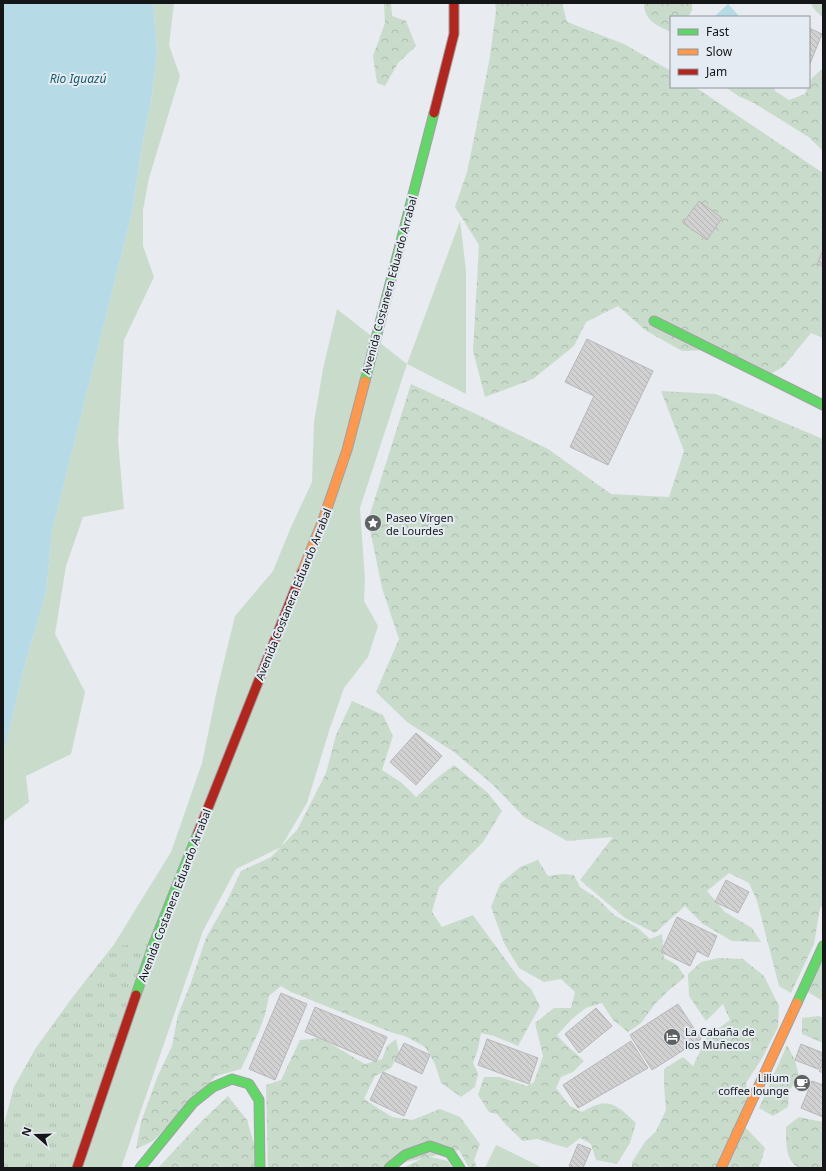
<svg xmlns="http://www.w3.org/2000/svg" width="826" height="1171" font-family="'Noto Sans',sans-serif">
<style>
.grass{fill:#c9dccc}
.forest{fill:url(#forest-crowns)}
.park{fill:url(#park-tufts)}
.water{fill:#b6dbe6}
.building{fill:url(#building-back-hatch);stroke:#b7b7b9}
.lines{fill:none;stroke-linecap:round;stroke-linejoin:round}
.fast-casing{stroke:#9ea1a4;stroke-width:11}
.slow-casing{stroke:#9ea1a4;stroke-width:11}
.jam-casing{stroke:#9ea1a4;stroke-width:11}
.fast{stroke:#63d668;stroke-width:9}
.slow{stroke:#ff974d;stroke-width:9}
.jam{stroke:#b3261e;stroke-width:9}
.labels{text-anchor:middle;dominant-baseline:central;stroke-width:4;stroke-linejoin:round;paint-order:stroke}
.street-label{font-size:11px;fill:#141618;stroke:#e5ebf2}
.poi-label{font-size:11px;fill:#141618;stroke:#e5ebf2;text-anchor:start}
.water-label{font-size:12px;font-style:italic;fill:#155b6a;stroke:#e5ebf2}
</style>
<defs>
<pattern id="forest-crowns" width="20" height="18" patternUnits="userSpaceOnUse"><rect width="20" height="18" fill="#c9dccc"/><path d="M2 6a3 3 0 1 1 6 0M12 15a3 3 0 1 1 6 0" fill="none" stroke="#acbcae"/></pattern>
<pattern id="park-tufts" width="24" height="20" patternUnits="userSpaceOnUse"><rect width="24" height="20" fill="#c9dccc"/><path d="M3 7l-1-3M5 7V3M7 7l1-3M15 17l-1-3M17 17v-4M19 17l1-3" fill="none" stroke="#acbcae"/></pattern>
<pattern id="building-back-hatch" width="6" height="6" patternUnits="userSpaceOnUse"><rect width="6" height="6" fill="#d2d1d2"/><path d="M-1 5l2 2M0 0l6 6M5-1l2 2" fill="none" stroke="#b3b3b4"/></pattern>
</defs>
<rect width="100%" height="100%" fill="#e8ebef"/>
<g class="grass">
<polygon points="153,3 174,3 169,45 180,76 149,178 143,210 143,246 154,277 124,340 118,440 124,509 83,517 66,566 55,634 85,692 71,754 26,776 29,802 4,821 3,828 3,756 24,668 46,593 52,531 132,213 141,151 152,95 157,51"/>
<polygon points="460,221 466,270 466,394 407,364 360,508 365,580 364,601 378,626 368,657 344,688 330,728 307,803 281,847 236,869 203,931 121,1168 3,1168 3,1129 14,1087 36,1048 69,1002 113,946 171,852 202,763 217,690 235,616 273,571 291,527 312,482 314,422 323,369 337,309 407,364"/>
<polygon points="496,1145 543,1168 485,1168"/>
</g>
<g class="forest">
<polygon points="384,3 391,3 392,16 406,21 416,46 398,63 385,86 377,83 373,56 385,23"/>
<polygon points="495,3 562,3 567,22 624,44 671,71 671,87 695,87 823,173 823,338 811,333 783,367 764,377 710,350 682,351 645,330 618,306 586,322 574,346 533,379 485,397 473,351 479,245 455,207 467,172 478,119 490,56 496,11"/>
<path d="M644,3H692V10L688,17H671V30L669,31C656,25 644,20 644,3Z"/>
<polygon points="811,3 823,3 823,18 814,9"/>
<polygon points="823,68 823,151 810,138 754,103 740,97 725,87 774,87 775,91 789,100 805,94 808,87 809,87 812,78"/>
<polygon points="411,384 476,414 548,449 611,494 669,497 684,451 661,391 716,394 823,439 823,905 820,908 814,944 791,993 779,986 757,901 749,883 729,873 707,891 725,912 752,928 761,942 732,941 703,924 685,906 655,933 625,918 580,880 613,837 567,841 524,817 492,784 454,752 407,722 376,692 399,639 382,588 368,520"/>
<polygon points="352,701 383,715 393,736 382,770 402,783 416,797 437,778 454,765 488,793 502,811 483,842 439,887 432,912 442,927 473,915 519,978 531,989 540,1006 518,1046 494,1036 481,1033 478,1049 473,1063 478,1073 475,1087 461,1097 441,1083 435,1064 425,1047 405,1036 393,1033 291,992 281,986 269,996 265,1015 259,1031 241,1069 216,1076 153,1141 136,1149 141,1122 157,1078 172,1046 178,1015 190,985 206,938 226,903 241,871 271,857 297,830 326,773 336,735"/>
<path d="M538,860L548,876L563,874L574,875L580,887L598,899L614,915L638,928L650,939L662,934L664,958L677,965L685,977L667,992L655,1004L641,1023L628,1032L613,1020L602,1003L586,1008L573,1018L557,1035C565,1045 575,1052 584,1061L573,1072L561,1077L556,1088L570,1106L582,1112C608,1096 616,1104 636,1123L630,1143L617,1164L596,1160L591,1144L580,1138L567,1148L537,1139L523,1141L506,1125L497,1114L489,1112L478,1095L484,1077H500L527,1086L534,1082L543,1056L535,1023L554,1008H571L575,992L561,979L544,982L519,968L504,943L491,907L500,884L520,867Z"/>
<polygon points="823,945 823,1001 806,991"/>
<polygon points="719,958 743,959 764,976 779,1006 778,1027 761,1060 746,1083 749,1108 745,1127 765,1148 761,1162 758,1168 632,1168 632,1162 645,1142 656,1131 666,1110 664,1086 664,1069 683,1057 693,1066 707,1037 730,1020 723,1004 706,1021 689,996 688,974 701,962"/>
<polygon points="819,1016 823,1018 823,1043 802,1034 802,1018"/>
<polygon points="321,1038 365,1064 382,1059 387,1046 396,1039 399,1053 391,1068 375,1076 364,1099 392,1117 412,1120 440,1109 460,1117 480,1144 474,1160 477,1168 469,1168 459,1150 380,1168 268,1168 266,1085 281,1080 300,1040"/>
<polygon points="787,1045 795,1060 799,1076 789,1091 788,1107 773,1116 759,1108"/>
<polygon points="228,1096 247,1120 260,1164 260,1168 158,1168 197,1126"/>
<path d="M799,1117L823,1122V1168C817,1168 803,1170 798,1167C785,1161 786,1140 786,1127Z"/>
<polygon points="427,1156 448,1161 452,1168 403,1168"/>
</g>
<polygon class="park" points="154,943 64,1168 3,1168 3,1129 14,1087 36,1048 79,989 113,946"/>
<g class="water">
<polygon points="3,3 153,3 157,51 152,95 141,151 132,213 52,531 46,593 24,668 3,756"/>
<polygon points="728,4 740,17 714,17"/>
</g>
<g class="building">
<polygon points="809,28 822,34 809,66"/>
<polygon points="699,201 722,218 707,240 683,223"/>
<polygon points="823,250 823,266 817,264"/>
<polygon points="587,339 653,371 608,465 570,447 594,396 565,382"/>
<polygon points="416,733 442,756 416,785 390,762"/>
<polygon points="726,880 749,892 738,913 715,902"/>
<polygon points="677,917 717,936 708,957 697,951 690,966 661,952"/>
<polygon points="281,993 307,1004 275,1080 249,1069"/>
<polygon points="678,1004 701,1039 652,1070 630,1035"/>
<polygon points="315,1007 387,1037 376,1062 305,1032"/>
<polygon points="596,1008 612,1026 579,1053 565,1034"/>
<polygon points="487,1039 538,1058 529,1084 478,1065"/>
<polygon points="631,1041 648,1068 578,1108 563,1085"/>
<polygon points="404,1043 430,1055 422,1074 395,1061"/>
<polygon points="801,1044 823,1053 823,1057 818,1069 795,1060"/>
<polygon points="823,1061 823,1073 819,1071"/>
<polygon points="383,1072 417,1087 404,1116 370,1100"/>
<polygon points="812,1081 823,1085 823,1117 801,1108"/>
<polygon points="578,1144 591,1149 583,1168 574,1168 569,1166"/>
</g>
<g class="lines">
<g class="fast-casing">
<g id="fast">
<polyline points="654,321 823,405"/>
<polyline points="365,381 434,113"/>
<polyline points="136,995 154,943 198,833"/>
<polyline points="797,1003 823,946"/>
<polyline points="140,1168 193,1103 213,1087 232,1079 249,1084 259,1100 260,1168"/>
<polyline points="389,1168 405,1155 430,1146 450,1153 460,1168"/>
</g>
</g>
<g class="slow-casing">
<g id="slow">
<polyline points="302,572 323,520 347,450 365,381"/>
<polyline points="721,1168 797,1003"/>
</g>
</g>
<g class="jam-casing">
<g id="jam">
<polyline points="434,113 454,34 454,3"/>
<polyline points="198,833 302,572"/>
<polyline points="77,1168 136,995"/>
</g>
</g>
<use href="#fast" class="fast"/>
<use href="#slow" class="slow"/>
<use href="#jam" class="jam"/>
</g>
<defs>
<g id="sight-disc" transform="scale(0.9)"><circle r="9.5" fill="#5e6163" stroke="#e5ebf2"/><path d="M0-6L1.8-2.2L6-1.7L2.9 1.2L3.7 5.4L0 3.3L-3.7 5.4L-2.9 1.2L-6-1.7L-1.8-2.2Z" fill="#fff"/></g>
<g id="hotel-disc" transform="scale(0.9)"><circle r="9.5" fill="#5e6163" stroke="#e5ebf2"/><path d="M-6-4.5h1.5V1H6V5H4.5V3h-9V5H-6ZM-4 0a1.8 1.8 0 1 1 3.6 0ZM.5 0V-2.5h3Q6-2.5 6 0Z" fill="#fff"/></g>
<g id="cafe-disc" transform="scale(0.9)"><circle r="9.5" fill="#5e6163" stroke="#e5ebf2"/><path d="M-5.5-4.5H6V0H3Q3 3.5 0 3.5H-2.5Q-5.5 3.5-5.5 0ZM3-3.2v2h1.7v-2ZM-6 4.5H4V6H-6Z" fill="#fff"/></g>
</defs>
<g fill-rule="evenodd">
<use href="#sight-disc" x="373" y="523"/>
<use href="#hotel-disc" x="672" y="1037"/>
<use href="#cafe-disc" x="802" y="1083"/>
</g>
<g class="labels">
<g class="street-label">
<text transform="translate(389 285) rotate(-75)">Avenida Costanera Eduardo Arrabal</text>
<text transform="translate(293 594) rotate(-68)">Avenida Costanera Eduardo Arrabal</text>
<text transform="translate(174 895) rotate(-69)">Avenida Costanera Eduardo Arrabal</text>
</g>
<g class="poi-label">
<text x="386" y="517">Paseo Vírgen<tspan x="386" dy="13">de Lourdes</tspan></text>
<text x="685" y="1031">La Cabaña de<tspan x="685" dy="13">los Muñecos</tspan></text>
<text x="789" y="1077" text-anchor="end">Lilium<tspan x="789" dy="13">coffee lounge</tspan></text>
</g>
<g class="water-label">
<text x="78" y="78">Rio Iguazú</text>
</g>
</g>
<rect width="826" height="1171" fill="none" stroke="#141618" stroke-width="8"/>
<rect x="670" y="16" width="140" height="72" fill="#e5ebf2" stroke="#91969b"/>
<rect x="678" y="29" width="20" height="6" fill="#63d668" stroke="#91969b"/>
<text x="706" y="36" font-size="12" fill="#141618">Fast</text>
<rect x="678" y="49" width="20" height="6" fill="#ff974d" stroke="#91969b"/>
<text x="706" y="56" font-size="12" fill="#141618">Slow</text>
<rect x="678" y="69" width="20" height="6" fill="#b3261e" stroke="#91969b"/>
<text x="706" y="76" font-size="12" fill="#141618">Jam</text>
<g transform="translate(36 1135) rotate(290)" stroke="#e5ebf2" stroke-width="3" paint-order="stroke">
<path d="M0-3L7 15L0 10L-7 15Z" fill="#141618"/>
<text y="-6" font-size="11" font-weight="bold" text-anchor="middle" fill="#141618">N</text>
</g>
</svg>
